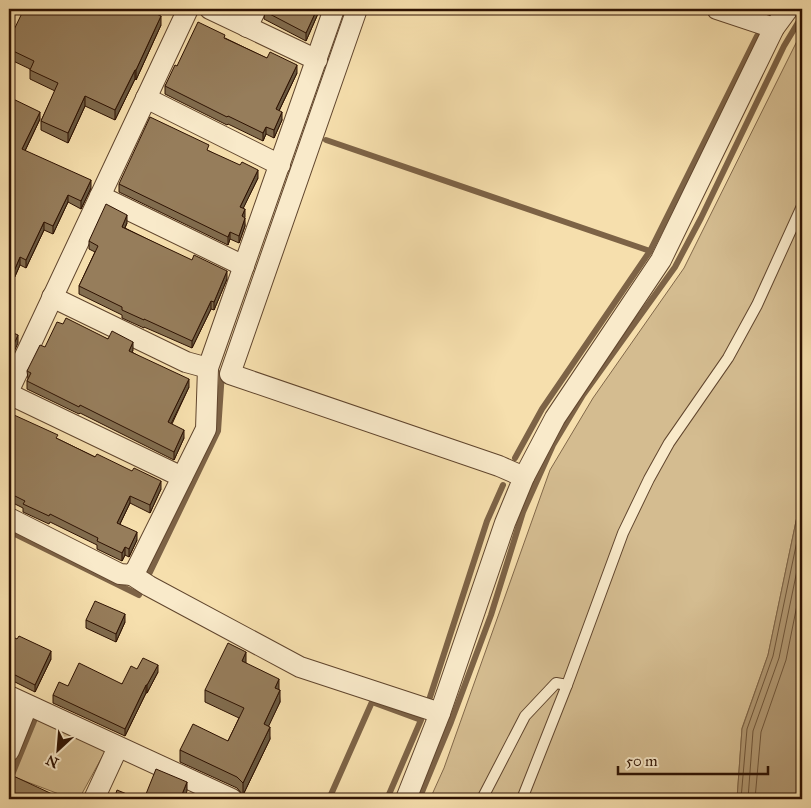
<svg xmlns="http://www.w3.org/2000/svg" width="811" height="808" font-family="'IM FELL Great Primer',serif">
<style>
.green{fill:#d4bc90;stroke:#816749}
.water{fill:#b29973;stroke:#7d6346}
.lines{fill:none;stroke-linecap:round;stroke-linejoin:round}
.shore{stroke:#70563a;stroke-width:1}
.stream{stroke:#7d6346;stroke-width:6}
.lane-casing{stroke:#60452d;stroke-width:12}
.street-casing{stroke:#60452d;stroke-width:22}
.lane{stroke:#f9eaca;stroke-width:10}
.street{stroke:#f9eaca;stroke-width:20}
.wall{fill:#816c4e;stroke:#2e1202}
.shaded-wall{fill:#695840;stroke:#2e1202}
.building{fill:#967d5b;stroke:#2e1202}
</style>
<rect width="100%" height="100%" fill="#f6dfad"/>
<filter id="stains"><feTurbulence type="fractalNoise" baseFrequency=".004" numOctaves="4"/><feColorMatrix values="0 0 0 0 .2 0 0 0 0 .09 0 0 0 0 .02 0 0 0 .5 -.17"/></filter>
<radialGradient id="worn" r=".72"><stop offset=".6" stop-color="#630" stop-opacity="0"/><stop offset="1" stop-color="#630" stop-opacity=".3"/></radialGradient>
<g class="green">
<polygon points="802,31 802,503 799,507 768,655 742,728 737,799 430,799 444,768 550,470 593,398 684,268"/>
<polygon points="32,713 107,748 79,799 72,799 9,775 9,770"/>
</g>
<polygon class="water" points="802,503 802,799 737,799 742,729 768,655 799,507"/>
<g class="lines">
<g class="shore">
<polyline points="741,799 747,729 773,656 802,517"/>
<polyline points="748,799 753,731 779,658 802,546"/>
<polyline points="755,799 761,732 786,660 802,580"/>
</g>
<g class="stream">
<polyline points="770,15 774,9"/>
<polyline points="326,140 650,251"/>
<polyline points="515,458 542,409 650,251 757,36"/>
<polyline points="9,531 139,595 218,431 222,372"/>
<polyline points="430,697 487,521 503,485"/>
<polyline points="11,777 34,721"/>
<polyline points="329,799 372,702 421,720 387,799"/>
<polyline points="419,799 451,722 491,615 523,512 553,445 583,395 675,267 701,218 784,46 802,16"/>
</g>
<g class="lane-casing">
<g id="lane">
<polyline points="482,799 525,716 556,683 567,685"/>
<polyline points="522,799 567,685 623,533 649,479 669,443 728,358 757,305 802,206"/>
</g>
</g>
<g class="street-casing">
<g id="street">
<polyline points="210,9 317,60"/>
<polyline points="357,9 230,374 499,466 524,477"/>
<polyline points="717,9 774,28"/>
<polyline points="247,27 256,9"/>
<polyline points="146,98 280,165"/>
<polyline points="100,196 244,266"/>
<polyline points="52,297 186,362 208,368"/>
<polyline points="9,390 188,9"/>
<polyline points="9,394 182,477"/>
<polyline points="9,518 120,574 132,575 137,568 206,429 208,368 334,9"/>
<polyline points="132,575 149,586 300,667 440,713"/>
<polyline points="9,696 232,799"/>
<polyline points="9,751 27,706"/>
<polyline points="94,799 118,747"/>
<polyline points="406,799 440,713 505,523 524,477 555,418 661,260 774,28 788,9"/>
</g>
</g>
<use href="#lane" class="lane"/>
<use href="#street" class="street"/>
</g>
<g class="wall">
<polygon points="265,9 320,9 306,41 264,19"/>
<polygon points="161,25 136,80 135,79 115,120 85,106 68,143 41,130 41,121 55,91 30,79 30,69 9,59 9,40"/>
<polygon points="225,38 297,73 279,111 282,120 274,138 266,134 263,141 228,124 227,125 165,94 165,86 177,66"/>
<polygon points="9,97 40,119 25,151 91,188 81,209 68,202 53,234 44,230 26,268 20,265 9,290"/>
<polygon points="209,151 258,178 243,208 245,226 239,243 230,239 228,245 119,192 119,184"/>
<polygon points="127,223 125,228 227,279 214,310 211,309 192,348 144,327 144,328 122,318 122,315 79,294 79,286 95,252 89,249 89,241"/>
<polygon points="63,324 108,339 133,350 132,352 189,387 172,424 184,438 174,460 80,413 79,414 27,389 27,381 28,379 27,371"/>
<polygon points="9,425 58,439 161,489 150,513 130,503 120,524 137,540 129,557 125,555 122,561 97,549 97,545 50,522 49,524 23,512 23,508 9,501"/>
<polygon points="86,620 125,622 116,642 86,628"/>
<polygon points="9,635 51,659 35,692 9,679"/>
<polygon points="246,663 279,690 280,702 268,726 270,739 243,795 237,788 180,762 180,750 228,741 239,718 205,702 205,690"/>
<polygon points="137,669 158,672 147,693 146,693 125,736 53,703 53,695 68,686 122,684"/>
</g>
<g class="shaded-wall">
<polygon points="317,9 320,9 306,41 306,33"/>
<polygon points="161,16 161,25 136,80 136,70"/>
<polygon points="297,65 297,73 276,117 276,109"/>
<polygon points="135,70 135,79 115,120 115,110"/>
<polygon points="85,96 85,106 68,143 68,133"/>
<polygon points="40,112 40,119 22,157 22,149"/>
<polygon points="282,112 282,120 274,138 274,130"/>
<polygon points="266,127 266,134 263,141 263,133"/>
<polygon points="258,170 258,178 240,215 240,207"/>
<polygon points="91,180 91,188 81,209 81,201"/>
<polygon points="68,195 68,202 53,234 53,226"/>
<polygon points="245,209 245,217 242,224 242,216"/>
<polygon points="127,215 127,223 122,234 122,227"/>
<polygon points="245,218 245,226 239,243 239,236"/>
<polygon points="44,222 44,230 26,268 26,260"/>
<polygon points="230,232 230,239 228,245 228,237"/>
<polygon points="20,257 20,265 9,290 9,283"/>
<polygon points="227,271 227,279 214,310 214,302"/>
<polygon points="211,301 211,309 192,348 192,341"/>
<polygon points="18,335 18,343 9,363 9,355"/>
<polygon points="133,342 133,350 129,358 129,351"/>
<polygon points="189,379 189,387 168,430 168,422"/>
<polygon points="184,430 184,438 174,460 174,452"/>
<polygon points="161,481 161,489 150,513 150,505"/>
<polygon points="130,496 130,503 117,530 117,523"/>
<polygon points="137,532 137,540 129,557 129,549"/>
<polygon points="125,547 125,555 122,561 122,553"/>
<polygon points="125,614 125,622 116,642 116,634"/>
<polygon points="51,651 51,659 35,692 35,685"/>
<polygon points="246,652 246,663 242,661"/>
<polygon points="158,665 158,672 147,693 147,685"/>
<polygon points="279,679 279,691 275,688"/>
<polygon points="146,685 146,693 125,736 125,729"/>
<polygon points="280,690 280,702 264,736 264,724"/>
<polygon points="270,727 270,739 243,795 243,783"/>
<polygon points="187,782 187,791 184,799 181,797"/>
</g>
<g class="building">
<polygon points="24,9 146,9 161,16 136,70 135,70 115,110 85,96 68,133 41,121 58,83 30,70 34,61 9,49 9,40"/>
<polygon points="265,9 317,9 306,33 264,11"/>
<polygon points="198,22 225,35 224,38 267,58 270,52 297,65 276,109 282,112 274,130 266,127 263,133 228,116 227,117 165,86 175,65 177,66"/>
<polygon points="9,97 40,112 22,149 91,180 81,201 68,195 53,226 44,222 26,260 20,257 9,283"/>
<polygon points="150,117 209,145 207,150 240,165 242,162 258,170 240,207 245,209 242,216 245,218 239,236 230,232 228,237 119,184"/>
<polygon points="106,204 127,215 122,227 192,260 194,255 227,271 214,302 211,301 192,341 144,319 144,320 122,310 122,307 79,286 98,246 89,241"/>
<polygon points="66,318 108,339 112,331 133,342 129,351 189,379 168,422 184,430 174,452 80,405 79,407 27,381 31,373 27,371 40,345 45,347 57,322 63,324"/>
<polygon points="9,331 18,335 9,355"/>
<polygon points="14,415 58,435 56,438 95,457 97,454 132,471 134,468 161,481 150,505 130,496 117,523 137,532 129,549 125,547 122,553 97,541 98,538 50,514 49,516 23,504 25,501 9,493 9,425"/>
<polygon points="95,601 125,614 116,634 86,620"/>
<polygon points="9,635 17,639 19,636 51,651 35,685 9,672"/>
<polygon points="228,643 246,652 242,661 279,679 275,688 280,690 264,724 270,727 243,783 237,777 180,750 193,724 228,741 244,708 205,690"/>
<polygon points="143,658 158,665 147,685 146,685 125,729 53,695 59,682 68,686 79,663 122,684 131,666 137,669"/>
<polygon points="156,769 187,782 181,797 188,799 144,799"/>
<polygon points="9,774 63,799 9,799"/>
<polygon points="117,790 139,799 114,799"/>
<polygon points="217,796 226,799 216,799"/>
</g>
<rect width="811" height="808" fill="none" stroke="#f6dfad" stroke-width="30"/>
<rect x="10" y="10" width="791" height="788" fill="none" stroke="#2e1202" stroke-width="2.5"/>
<rect x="15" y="15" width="781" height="778" fill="none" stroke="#2e1202"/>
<g transform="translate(58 750) rotate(206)" stroke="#f9eaca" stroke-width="4" paint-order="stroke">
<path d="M0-4L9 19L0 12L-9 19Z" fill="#2e1202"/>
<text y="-8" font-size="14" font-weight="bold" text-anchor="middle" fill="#2e1202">N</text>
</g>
<path d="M618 766v8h150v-8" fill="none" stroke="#2e1202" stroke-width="2.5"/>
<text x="626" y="766" font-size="15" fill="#2e1202" stroke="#f9eaca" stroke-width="4" paint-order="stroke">50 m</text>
<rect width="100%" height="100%" filter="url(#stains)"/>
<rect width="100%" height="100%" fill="url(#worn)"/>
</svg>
